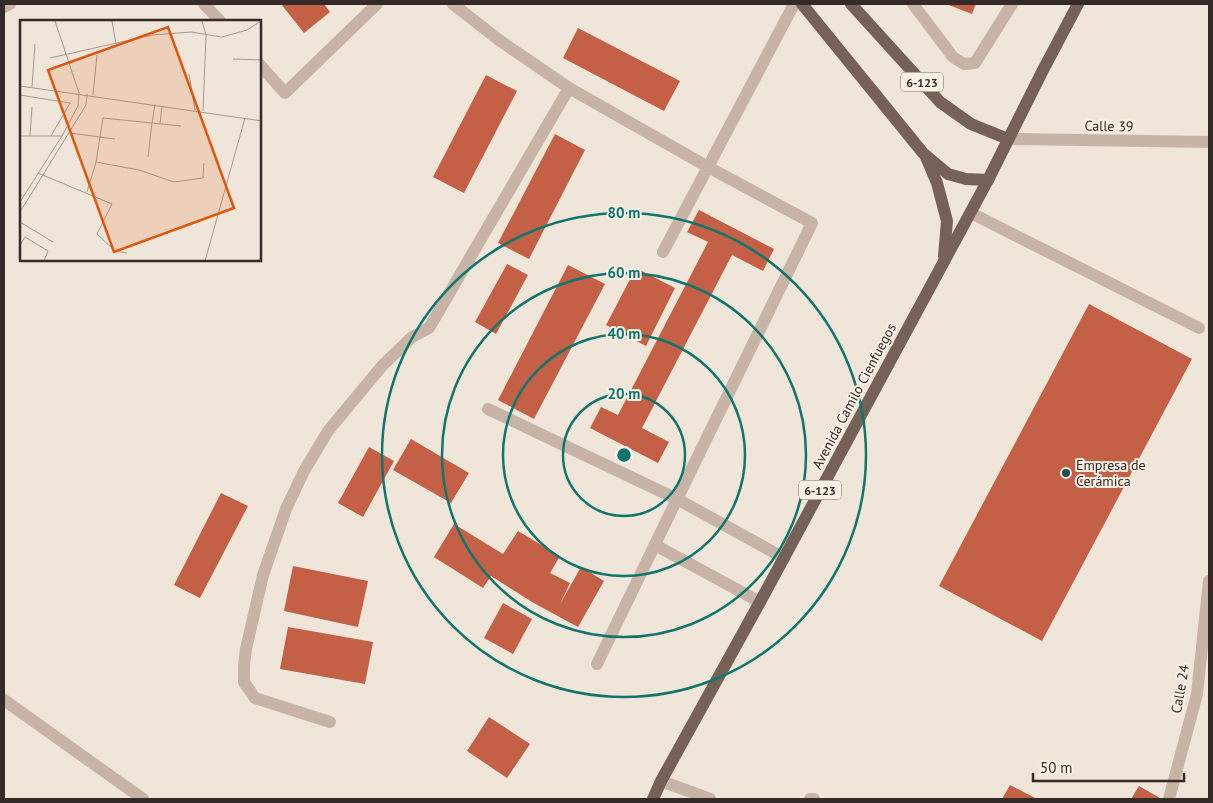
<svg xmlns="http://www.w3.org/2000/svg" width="1213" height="803" font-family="'PT Sans',sans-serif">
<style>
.building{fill:#c36045}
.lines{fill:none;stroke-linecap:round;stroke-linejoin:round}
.minor{stroke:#c8b4a6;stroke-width:12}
.major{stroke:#766158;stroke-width:12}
.ring{fill:none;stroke:#0f766e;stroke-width:2.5}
.poi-dot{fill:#1d5254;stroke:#f8efe5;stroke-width:2}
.labels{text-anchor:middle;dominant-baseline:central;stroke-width:4;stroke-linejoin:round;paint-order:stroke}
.shield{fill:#f8efe5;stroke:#6f6560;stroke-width:1}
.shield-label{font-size:12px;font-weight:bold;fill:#342a27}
.street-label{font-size:14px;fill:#342a27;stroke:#f8efe5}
.poi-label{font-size:14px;fill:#342a27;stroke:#f8efe5;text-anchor:start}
.inset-road{fill:none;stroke:#a59a92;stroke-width:1}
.view{fill:#df570d;fill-opacity:0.15;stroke:#df570d;stroke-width:2.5}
.inset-edge{fill:none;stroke:#342a27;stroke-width:2.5}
.centre{fill:#0f766e;stroke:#f8efe5;stroke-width:2.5}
.ring-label{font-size:15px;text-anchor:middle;font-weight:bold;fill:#0f766e;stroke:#f8efe5;stroke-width:4;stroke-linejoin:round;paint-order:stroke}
</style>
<rect width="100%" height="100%" fill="#f0e5d9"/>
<g class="building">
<polygon points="281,4 324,4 330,12 304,33"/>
<polygon points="946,4 976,4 972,14"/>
<polygon points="578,28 680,81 664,111 563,58"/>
<polygon points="486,75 517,91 464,193 433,177"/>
<polygon points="555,134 585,150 529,259 498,243"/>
<polygon points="699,210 774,249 763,271 732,255 642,428 669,442 658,463 590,428 601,407 618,415 708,242 687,232"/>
<polygon points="507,264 528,275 496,334 475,322"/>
<polygon points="568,265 605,284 534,419 498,400"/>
<polygon points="636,268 675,288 646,346 606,325"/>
<polygon points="1089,304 1192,359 1042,641 939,586"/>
<polygon points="411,439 469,473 451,503 393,470"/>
<polygon points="369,447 394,461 363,517 338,503"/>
<polygon points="221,493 248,506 200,598 174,585"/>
<polygon points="454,524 503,554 518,531 560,556 550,573 570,583 560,604 581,567 604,581 578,627 532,602 491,576 483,588 434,557"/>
<polygon points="293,566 368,581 358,627 284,611"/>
<polygon points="503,603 532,619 513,654 484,638"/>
<polygon points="288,627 373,642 365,684 280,669"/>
<polygon points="489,717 530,744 507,778 467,751"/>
<polygon points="1010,785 1037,799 1002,799"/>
<polygon points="1139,786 1160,798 1159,799 1131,799"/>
</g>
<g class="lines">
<g class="minor">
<polyline points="204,4 220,21"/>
<polyline points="453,4 499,40 569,88"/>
<polyline points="913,4 953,57 964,64 975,63 1012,4"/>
<polyline points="4,7 10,4"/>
<polyline points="260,65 285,93 377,4"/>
<polyline points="1008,139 1209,142"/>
<polyline points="971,213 1199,328"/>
<polyline points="663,252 794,4"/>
<polyline points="488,409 677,499 597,664"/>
<polyline points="655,545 760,602"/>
<polyline points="4,700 143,799"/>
<polyline points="330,722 255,698 244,682 244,666 246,649 263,575 286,509 304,471 328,431 382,366 412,337 429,328 569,88 708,167 812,223 677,499 784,558"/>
<polyline points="661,781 710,799"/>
<polyline points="810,799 814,799"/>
<polyline points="1169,799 1197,694 1209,581"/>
</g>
<g class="major">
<polyline points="802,4 923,153 948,174 966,179 988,180"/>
<polyline points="851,4 940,102 971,124 1008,139"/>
<polyline points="926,157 937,183 947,221 944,256"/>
<polyline points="653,799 661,781 760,602 988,180 1043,70 1078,4"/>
</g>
</g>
<g class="ring">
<circle cx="624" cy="455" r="61"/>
<circle cx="624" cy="455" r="121"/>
<circle cx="624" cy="455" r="182"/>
<circle cx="624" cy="455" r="242"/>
</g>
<circle class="poi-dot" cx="1066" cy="473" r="5"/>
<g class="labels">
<g class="shield">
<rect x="901" y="72.5" width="42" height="19" rx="4"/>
<rect x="799" y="480.5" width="42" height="19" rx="4"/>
</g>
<g class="shield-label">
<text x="922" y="82">6-123</text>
<text x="820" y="490">6-123</text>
</g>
<g class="street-label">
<text transform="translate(1109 126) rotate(1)">Calle 39</text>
<text transform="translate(854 396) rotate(-62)">Avenida Camilo Cienfuegos</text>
<text transform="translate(1180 689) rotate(-80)">Calle 24</text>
</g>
<g class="poi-label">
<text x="1076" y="465">Empresa de<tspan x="1076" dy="16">Cerámica</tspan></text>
</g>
</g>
<g transform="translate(20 20)">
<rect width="241" height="241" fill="#f0e5d9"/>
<path class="inset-road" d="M35,1L59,73M92,1L96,24M182,1L186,15L183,91M30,38L132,15L171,12L202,17L227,10L241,1M213,39L242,40M169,54L175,90M0,66L242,101M12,67L15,24M0,75L50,83L31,116M73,75L77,35M135,84L132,103L83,98L76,142L119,150L154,162L183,158L184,143M140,104L142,86M50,113L95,119M0,116H42M10,116L12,87M128,137L132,103L161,106M18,153L92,184L77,214L95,231L107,233M67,172L76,142M0,182L42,116L58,86L59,73M0,192L66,85L67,74M0,202L33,222M0,225L5,217L28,231L24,241M185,241L225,98"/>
<path class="view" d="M148,7L214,188L94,232L28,50Z"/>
<rect width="241" height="241" class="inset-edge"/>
</g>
<circle cx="624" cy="455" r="8" class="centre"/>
<g class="ring-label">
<text x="624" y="218">80 m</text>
<text x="624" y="278">60 m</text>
<text x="624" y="339">40 m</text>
<text x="624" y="399">20 m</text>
</g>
<rect width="1213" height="803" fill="none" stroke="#342a27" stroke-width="10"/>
<path d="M1033 773v8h151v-8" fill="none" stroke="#342a27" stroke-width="2.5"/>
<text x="1040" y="773" font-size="15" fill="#342a27" stroke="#f8efe5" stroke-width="4" paint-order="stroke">50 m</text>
</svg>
